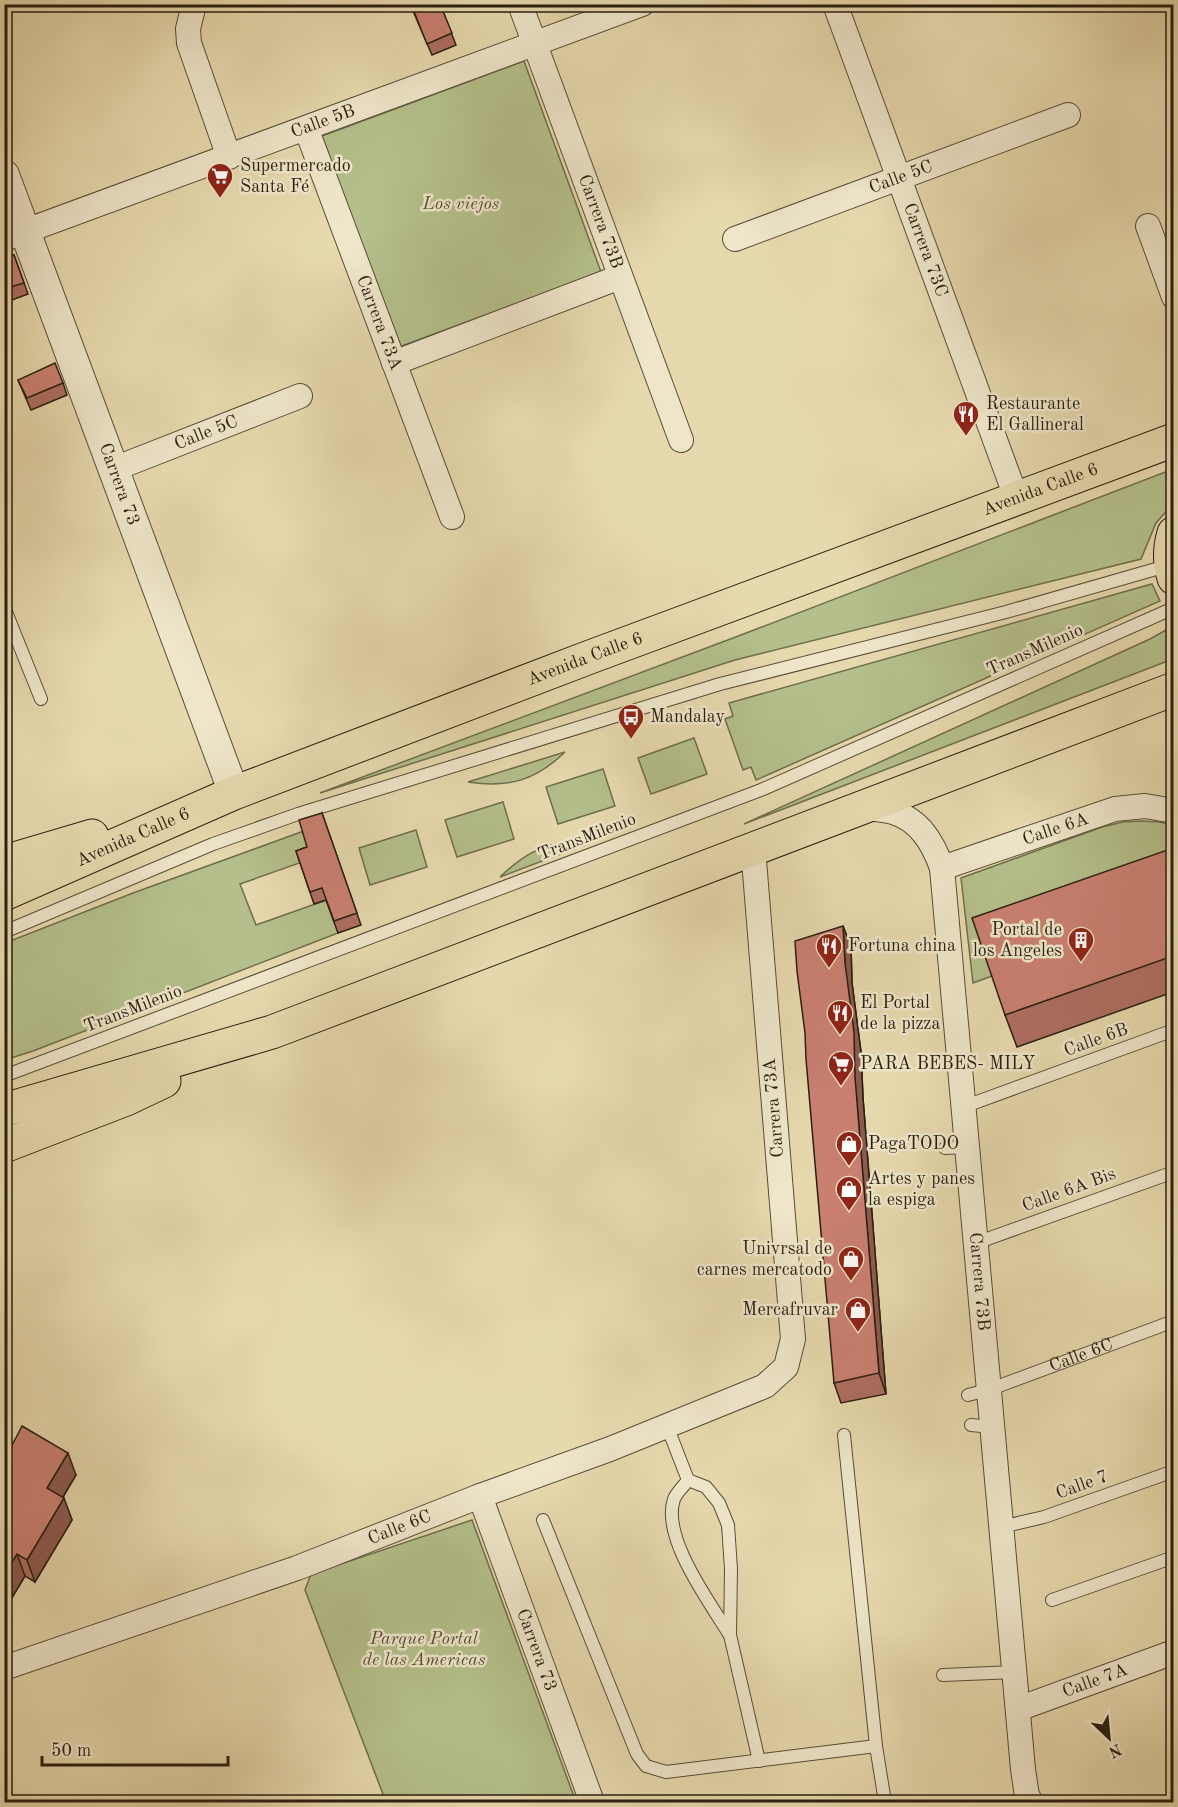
<svg xmlns="http://www.w3.org/2000/svg" width="1178" height="1807" font-family="'Old Standard TT',serif">
<style>
.green{fill:#b4bf8b;stroke:#6e6e4d;stroke-width:1.5}
.lines{fill:none;stroke-linecap:round;stroke-linejoin:round}
.service-casing{stroke:#584d37;stroke-width:14}
.minor-casing{stroke:#584d37;stroke-width:26}
.tertiary-casing{stroke:#584d37;stroke-width:32}
.trunk-casing{stroke:#291e0f;stroke-width:35}
.service{stroke:#efe6ca;stroke-width:12}
.minor{stroke:#efe6ca;stroke-width:24}
.tertiary{stroke:#efe6ca;stroke-width:30}
.trunk{stroke:#e7d9ae;stroke-width:33}
.wall{fill:#ae6e61;stroke:#291e0f;stroke-width:1.5}
.shaded-wall{fill:#8d5a4f;stroke:#291e0f;stroke-width:1.5}
.building{fill:#ca8071;stroke:#291e0f;stroke-width:1.5}
.labels{text-anchor:middle;dominant-baseline:central;stroke-width:5;stroke-linejoin:round;paint-order:stroke}
.street-label{font-size:18px;fill:#291e0f;stroke:#efe6ca}
.poi-label{font-size:18px;fill:#291e0f;stroke:#efe6ca;text-anchor:start}
.park-label{font-size:18px;font-style:italic;fill:#534e34;stroke:#efe6ca}
</style>
<rect width="100%" height="100%" fill="#e7d9ae"/>
<filter id="stains"><feTurbulence type="fractalNoise" baseFrequency=".00333" numOctaves="4"/><feColorMatrix values="0 0 0 0 .2 0 0 0 0 .09 0 0 0 0 .02 0 0 0 .5 -.17"/></filter>
<radialGradient id="worn" r=".72"><stop offset=".6" stop-color="#630" stop-opacity="0"/><stop offset="1" stop-color="#630" stop-opacity=".3"/></radialGradient>
<g class="green">
<polygon points="524,61 601,272 399,347 322,136"/>
<polygon points="1173,469 1173,504 1156,523 1141,559 735,660 320,793 741,635"/>
<polygon points="1152,584 1160,601 756,780 751,767 743,770 725,719 733,716 729,703"/>
<polygon points="1173,626 1173,659 744,824 1150,639"/>
<polygon points="694,738 707,774 651,794 638,758"/>
<path d="M565,752C535,781 508,788 468,782Z"/>
<polygon points="603,769 615,806 558,824 546,787"/>
<polygon points="503,802 514,839 457,857 445,820"/>
<polygon points="1141,821 1160,822 1173,825 1173,884 992,976 973,983 961,878 1102,827 1123,822"/>
<polygon points="416,830 427,867 370,885 359,848"/>
<polygon points="304,831 322,855 240,884 256,925 335,897 338,933 33,1051 5,1060 5,943 133,893"/>
<path d="M571,841H595L500,877C522,856 540,845 571,841Z"/>
<polygon points="472,1520 576,1802 386,1802 305,1590 311,1574"/>
</g>
<g class="lines">
<g class="service-casing">
<g id="service">
<polyline points="4,607 41,699"/>
<polyline points="4,932 213,844 298,814 720,684 1006,612 1170,565"/>
<polyline points="4,1076 761,790 1174,608"/>
<polyline points="963,1107 1174,1030"/>
<polyline points="945,1148 967,1147"/>
<polyline points="976,1243 1174,1172"/>
<path id="s1" d="M968,1395L988,1390L1174,1321"/>
<polyline points="971,1425 992,1427"/>
<polyline points="667,1426 688,1480 706,1487 719,1503 728,1525 731,1569 730,1635 759,1761"/>
<polyline points="844,1435 876,1746 885,1802"/>
<path d="M688,1480C684,1486 677,1492 674,1499C661,1537 709,1601 729,1634"/>
<polyline points="543,1520 637,1754 646,1766 666,1772 876,1746"/>
<polyline points="1001,1527 1044,1517 1174,1471"/>
<polyline points="1052,1600 1174,1557"/>
<polyline points="943,1675 1015,1672"/>
</g>
</g>
<g class="minor-casing">
<g id="minor">
<polyline points="194,4 188,29 189,43 229,157"/>
<path id="s2" d="M520,4L681,440"/>
<path id="s3" d="M835,4L1016,497"/>
<path id="s4" d="M306,128L452,517"/>
<polyline points="1148,226 1174,297"/>
<path id="s5" d="M4,239L642,4"/>
<path id="s6" d="M735,239L1068,115"/>
<polyline points="394,363 620,277"/>
<path id="s7" d="M114,469L300,396"/>
<path id="s8" d="M864,808C873,809 884,809 893,812C920,820 933,843 942,868L1023,1769L1027,1796L1031,1802"/>
<path id="s9" d="M942,868L1115,809L1145,806L1174,811"/>
<path id="s10" d="M480,1496L592,1802"/>
<path id="s11" d="M4,1668L297,1568L480,1496L610,1449L765,1386L786,1367L793,1339L753,848"/>
<path id="s12" d="M1018,1709L1174,1652"/>
</g>
</g>
<g class="tertiary-casing">
<g id="tertiary">
<path id="s13" d="M4,175L234,793"/>
</g>
</g>
<g class="trunk-casing">
<g id="trunk">
<path d="M1174,533C1169,549 1169,562 1174,578"/>
<polyline points="4,862 92,836"/>
<path id="s14" d="M4,894L234,793L590,657L1174,440"/>
<polyline points="4,1110 272,1032 1174,689"/>
<polyline points="4,1146 126,1099 164,1081"/>
</g>
</g>
<use href="#service" class="service"/>
<use href="#minor" class="minor"/>
<use href="#tertiary" class="tertiary"/>
<use href="#trunk" class="trunk"/>
</g>
<g class="wall">
<polygon points="410,4 440,4 456,45 432,55"/>
<polygon points="14,255 28,294 4,303 4,258"/>
<polygon points="18,380 63,383 67,395 31,410"/>
<polygon points="322,813 361,925 338,933 326,900 314,904 296,851 307,847"/>
<polygon points="1173,848 1173,992 1017,1047 1005,1015"/>
<polygon points="843,926 851,947 852,983 861,1052 863,1098 886,1394 841,1403 834,1383"/>
<polygon points="4,1461 76,1475 63,1497 72,1520 35,1582 25,1576 4,1611"/>
</g>
<g class="shaded-wall">
<polygon points="843,926 851,947 852,983 861,1052 863,1098 886,1394 879,1373 845,963"/>
<polygon points="68,1453 76,1475 55,1510 47,1488"/>
<polygon points="64,1498 72,1520 35,1582 27,1560"/>
<polygon points="17,1554 25,1576 4,1611 4,1575"/>
</g>
<g class="building">
<polygon points="411,4 440,4 452,33 427,44"/>
<polygon points="14,255 24,283 4,289 4,258"/>
<polygon points="55,363 63,383 27,398 18,380"/>
<polygon points="322,813 357,913 334,921 322,888 310,892 296,851 307,847 299,820"/>
<polygon points="1173,848 1173,956 1005,1015 972,918"/>
<polygon points="843,926 845,963 854,1032 855,1077 879,1373 834,1383 806,1059 805,1033 797,971 795,941"/>
<polygon points="22,1426 68,1453 47,1488 64,1498 27,1560 17,1554 4,1575 4,1461"/>
</g>
<defs>
<g id="supermarket-pin" transform="scale(1.35)"><path d="M0 17L-7.5 6A9.5 9.5 0 1 1 7.5 6Z" fill="#8f2418" stroke="#efe6ca"/><path d="M-6-5.5h2.5l.6 2H6L4.5 2H-2.5L-4.4-4H-6ZM-1.5 3.2a1.3 1.3 0 1 0 .1 0ZM3 3.2a1.3 1.3 0 1 0 .1 0Z" fill="#fff"/></g>
<g id="restaurant-pin" transform="scale(1.35)"><path d="M0 17L-7.5 6A9.5 9.5 0 1 1 7.5 6Z" fill="#8f2418" stroke="#efe6ca"/><path d="M-5-6h1v4h1v-4h1v4h1v-4h1v5L-1.5 .5V6h-2V.5L-5-1ZM5-6V6H3V1.5H1.5Q1.5-4 5-6Z" fill="#fff"/></g>
<g id="bus-pin" transform="scale(1.35)"><path d="M0 17L-7.5 6A9.5 9.5 0 1 1 7.5 6Z" fill="#8f2418" stroke="#efe6ca"/><path d="M-5-6H5V4H4V6H2V4H-2V6H-4V4H-5ZM-3.5-4V0h7V-4ZM-3.5 1.2v1.5H-2V1.2ZM2 1.2v1.5H3.5V1.2Z" fill="#fff"/></g>
<g id="building-pin" transform="scale(1.35)"><path d="M0 17L-7.5 6A9.5 9.5 0 1 1 7.5 6Z" fill="#8f2418" stroke="#efe6ca"/><path d="M-4-6H4V6H1V3H-1V6H-4ZM-2.5-4.3h1.7v1.8h-1.7ZM.8-4.3h1.7v1.8H.8ZM-2.5-1h1.7V.8h-1.7ZM.8-1h1.7V.8H.8Z" fill="#fff"/></g>
<g id="shop-pin" transform="scale(1.35)"><path d="M0 17L-7.5 6A9.5 9.5 0 1 1 7.5 6Z" fill="#8f2418" stroke="#efe6ca"/><path d="M-5-2.5h2.3a2.7 3.5 0 0 1 5.4 0H5L5.5 6h-11ZM-1.5-2.5h3a1.5 2.3 0 0 0-3 0Z" fill="#fff"/></g>
</defs>
<g fill-rule="evenodd">
<use href="#supermarket-pin" x="220" y="176"/>
<use href="#restaurant-pin" x="966" y="414"/>
<use href="#bus-pin" x="631" y="717"/>
<use href="#building-pin" x="1081" y="940"/>
<use href="#restaurant-pin" x="829" y="946"/>
<use href="#restaurant-pin" x="840" y="1013"/>
<use href="#supermarket-pin" x="841" y="1064"/>
<use href="#shop-pin" x="849" y="1144"/>
<use href="#shop-pin" x="849" y="1189"/>
<use href="#shop-pin" x="851" y="1259"/>
<use href="#shop-pin" x="858" y="1310"/>
</g>
<g class="labels">
<g class="street-label">
<text stroke="none"><textPath href="#s5" startOffset="340">Calle 5B</textPath></text>
<text stroke="none"><textPath href="#s6" startOffset="177">Calle 5C</textPath></text>
<text stroke="none"><textPath href="#s2" startOffset="232">Carrera 73B</textPath></text>
<text stroke="none"><textPath href="#s3" startOffset="262">Carrera 73C</textPath></text>
<text stroke="none"><textPath href="#s4" startOffset="208">Carrera 73A</textPath></text>
<text stroke="none"><textPath href="#s7" startOffset="99">Calle 5C</textPath></text>
<text stroke="none"><textPath href="#s13" startOffset="330">Carrera 73</textPath></text>
<text stroke="none"><textPath href="#s14" startOffset="1113">Avenida Calle 6</textPath></text>
<text transform="translate(1035 650) rotate(-24)">TransMilenio</text>
<text stroke="none"><textPath href="#s14" startOffset="627">Avenida Calle 6</textPath></text>
<text stroke="none"><textPath href="#s9" startOffset="120">Calle 6A</textPath></text>
<text stroke="none"><textPath href="#s14" startOffset="141">Avenida Calle 6</textPath></text>
<text transform="translate(587 837) rotate(-21)">TransMilenio</text>
<text transform="translate(133 1009) rotate(-21)">TransMilenio</text>
<text transform="translate(1096 1040) rotate(-20)">Calle 6B</text>
<text transform="translate(774 1108) rotate(-95)">Carrera 73A</text>
<text transform="translate(1069 1190) rotate(-20)">Calle 6A Bis</text>
<text stroke="none"><textPath href="#s8" startOffset="522">Carrera 73B</textPath></text>
<text stroke="none"><textPath href="#s1" startOffset="120">Calle 6C</textPath></text>
<text transform="translate(1082 1485) rotate(-20)">Calle 7</text>
<text stroke="none"><textPath href="#s11" startOffset="420">Calle 6C</textPath></text>
<text stroke="none"><textPath href="#s10" startOffset="164">Carrera 73</textPath></text>
<text stroke="none"><textPath href="#s12" startOffset="82">Calle 7A</textPath></text>
</g>
<g class="poi-label">
<text x="240" y="166">Supermercado<tspan x="240" dy="21">Santa Fé</tspan></text>
<text x="986" y="404">Restaurante<tspan x="986" dy="21">El Gallineral</tspan></text>
<text x="650" y="717">Mandalay</text>
<text x="1062" y="930" text-anchor="end">Portal de<tspan x="1062" dy="21">los Angeles</tspan></text>
<text x="848" y="946">Fortuna china</text>
<text x="860" y="1003">El Portal<tspan x="860" dy="21">de la pizza</tspan></text>
<text x="860" y="1064">PARA BEBES- MILY</text>
<text x="868" y="1144">PagaTODO</text>
<text x="868" y="1179">Artes y panes<tspan x="868" dy="21">la espiga</tspan></text>
<text x="832" y="1249" text-anchor="end">Univrsal de<tspan x="832" dy="21">carnes mercatodo</tspan></text>
<text x="838" y="1310" text-anchor="end">Mercafruvar</text>
</g>
<g class="park-label">
<text x="461" y="204">Los viejos</text>
<text x="424" y="1639">Parque Portal<tspan x="424" dy="21">de las Americas</tspan></text>
</g>
</g>
<rect width="1178" height="1807" fill="none" stroke="#e7d9ae" stroke-width="24"/>
<rect x="6" y="6" width="1166" height="1795" fill="none" stroke="#291e0f" stroke-width="3"/>
<rect x="12" y="12" width="1154" height="1783" fill="none" stroke="#291e0f" stroke-width="1.5"/>
<g transform="translate(1109 1738) rotate(154)" stroke="#efe6ca" stroke-width="4.5" paint-order="stroke">
<path d="M0-4.5L10 22L0 15L-10 22Z" fill="#291e0f"/>
<text y="-9" font-size="16" font-weight="bold" text-anchor="middle" fill="#291e0f">N</text>
</g>
<path d="M42 1756v9h186v-9" fill="none" stroke="#291e0f" stroke-width="3"/>
<text x="51" y="1756" font-size="18" fill="#291e0f" stroke="#efe6ca" stroke-width="4.5" paint-order="stroke">50 m</text>
<rect width="100%" height="100%" filter="url(#stains)"/>
<rect width="100%" height="100%" fill="url(#worn)"/>
</svg>
